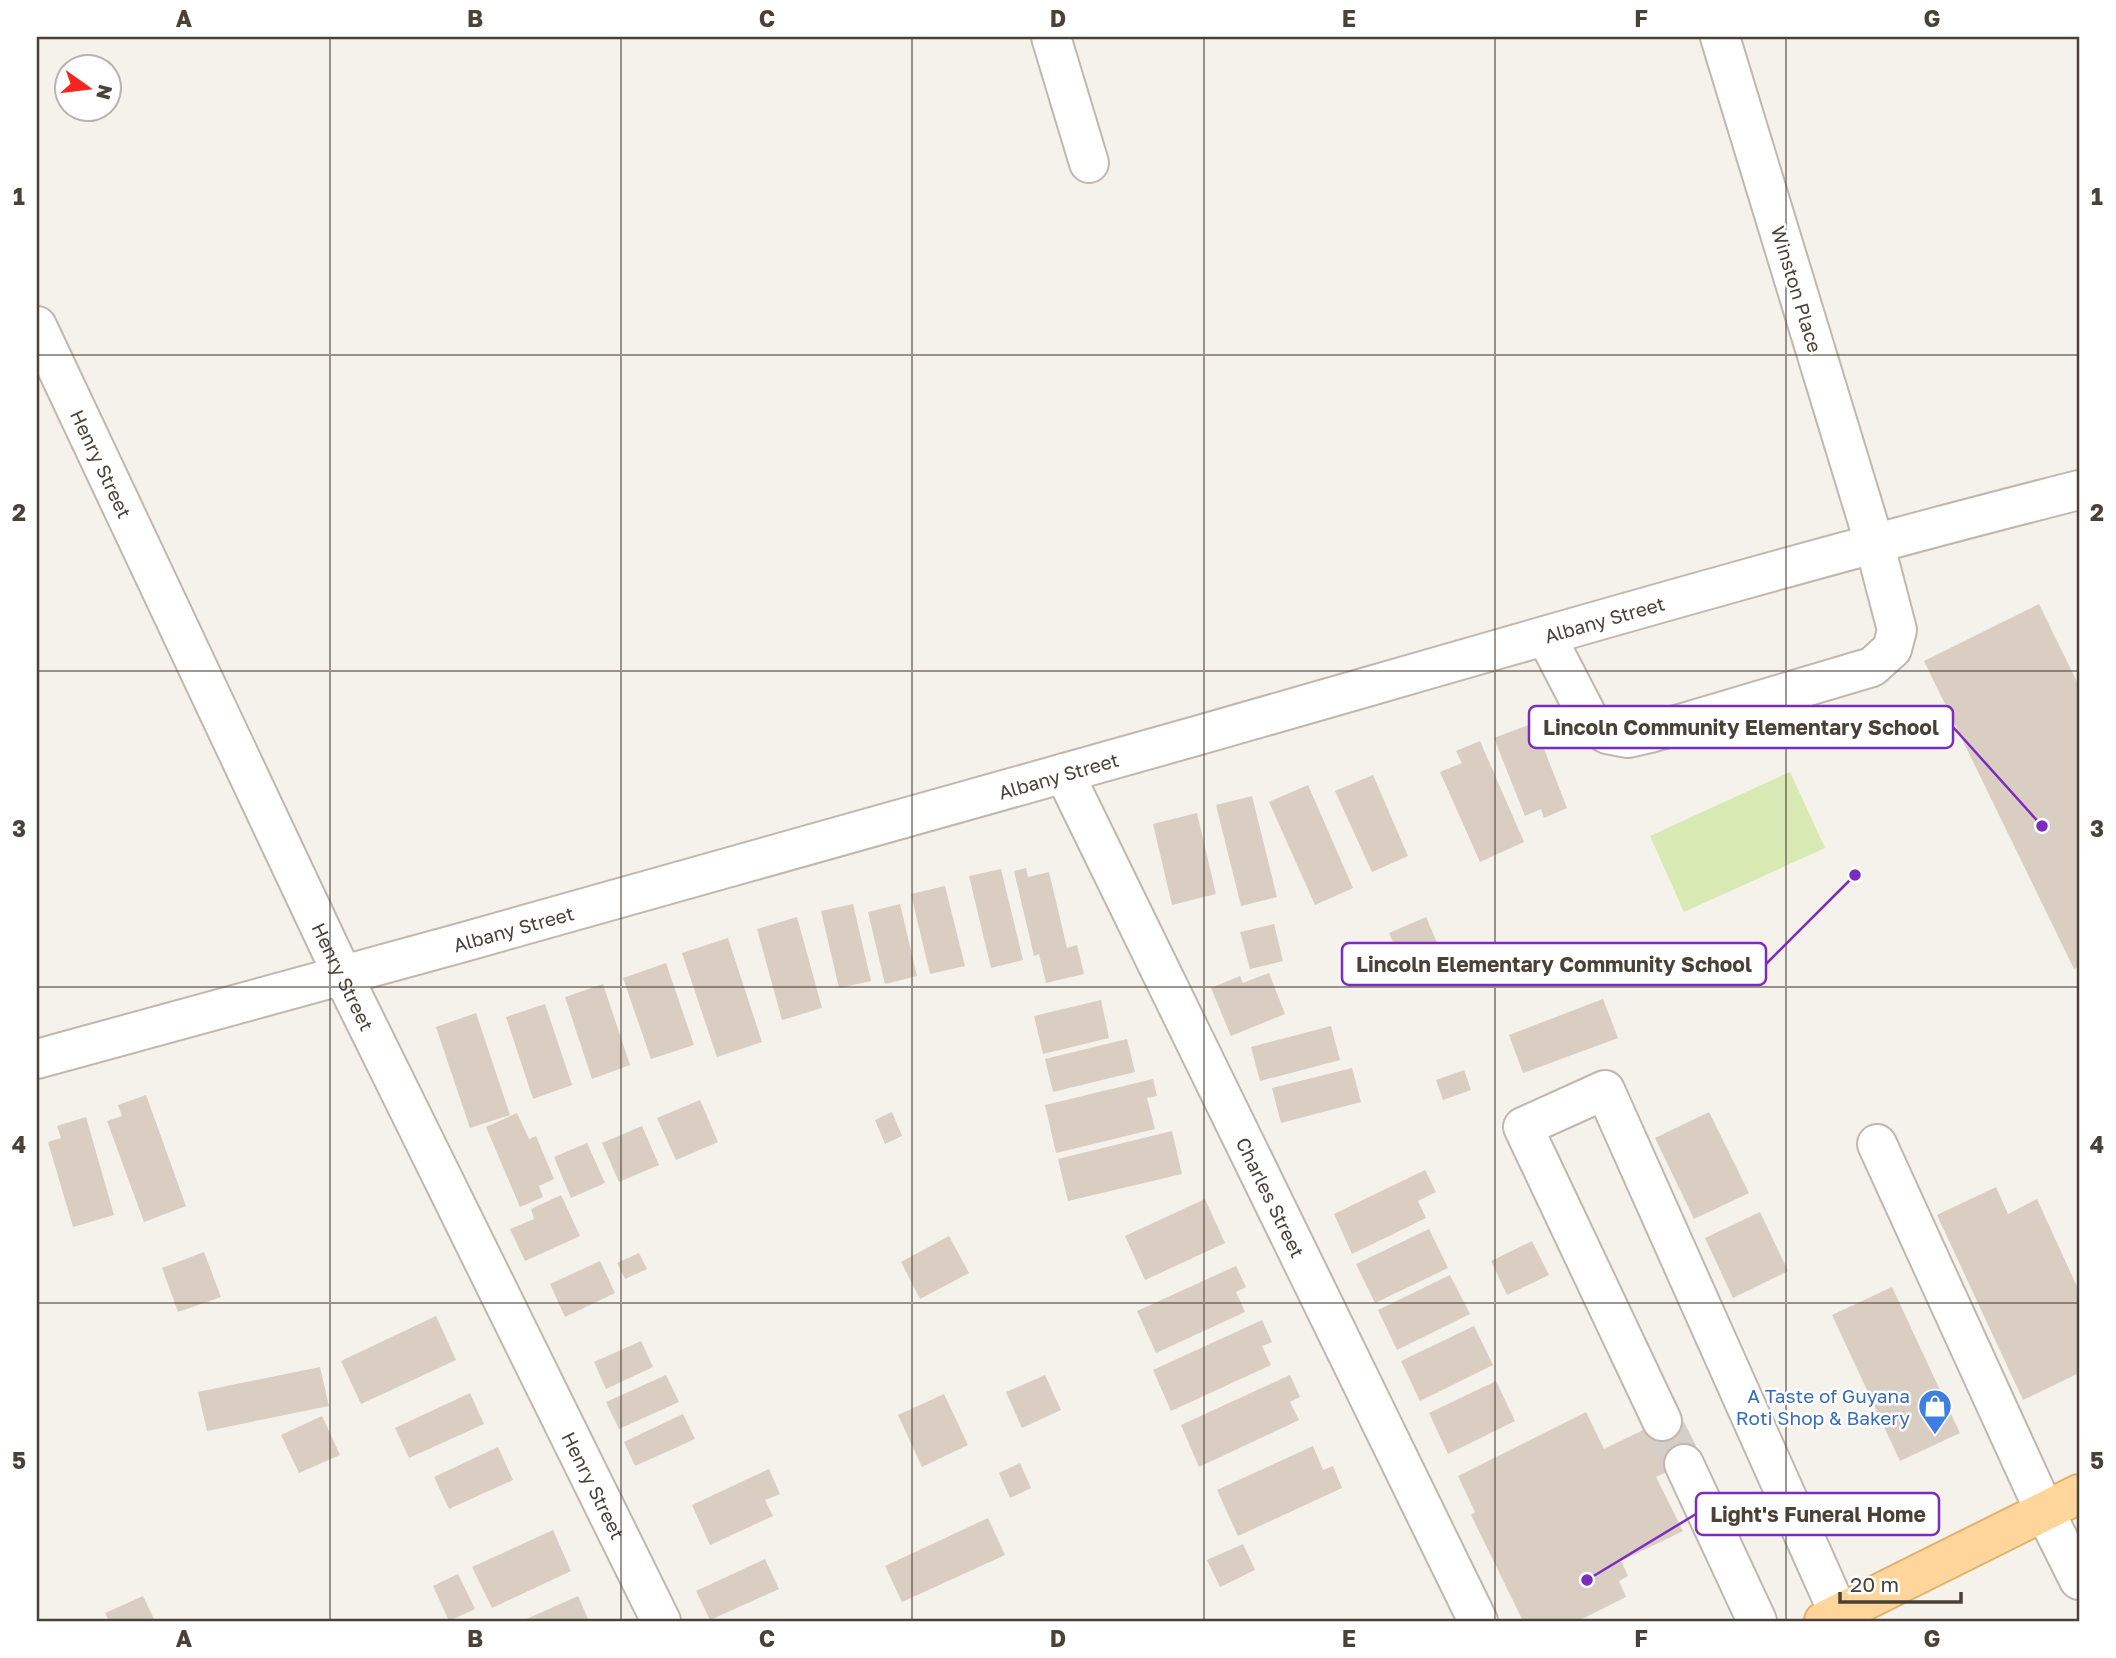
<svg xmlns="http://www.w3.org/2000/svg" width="2116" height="1658" font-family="'Golos Text',sans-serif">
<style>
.green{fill:#d8e9b4}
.building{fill:#dacec3}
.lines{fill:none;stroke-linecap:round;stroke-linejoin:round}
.minor-tunnel{stroke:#d3cec7;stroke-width:38;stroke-dasharray:38 19;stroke-linecap:butt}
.minor-casing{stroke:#c1b7ad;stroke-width:42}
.major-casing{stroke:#e5b169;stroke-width:42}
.minor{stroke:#fff;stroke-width:38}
.major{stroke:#fed69b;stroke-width:38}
.grid{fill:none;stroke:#4a4138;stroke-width:2;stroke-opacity:0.55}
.labels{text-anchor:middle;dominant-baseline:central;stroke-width:5;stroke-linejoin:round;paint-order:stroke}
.street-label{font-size:19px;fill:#4a4138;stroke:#fff}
.shop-label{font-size:19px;fill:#366cbe;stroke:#fff;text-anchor:end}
.leader{fill:none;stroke:#7b2cbf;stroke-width:2.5}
.callout-dot{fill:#7b2cbf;stroke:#fff;stroke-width:2.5}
.callout{fill:#fff;stroke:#7b2cbf;stroke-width:2.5}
.callout-label{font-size:21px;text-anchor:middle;font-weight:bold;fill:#4a4138}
.neatline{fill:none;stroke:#4a4138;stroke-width:2.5}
.grid-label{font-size:23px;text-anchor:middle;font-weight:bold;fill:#4a4138}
</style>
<rect width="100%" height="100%" fill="#f5f1eb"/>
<polygon class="green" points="1790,772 1825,848 1684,912 1650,836"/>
<g class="building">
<polygon points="2039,604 2079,686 2079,966 2074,969 1924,661"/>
<polygon points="1534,723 1567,808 1544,818 1541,809 1525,816 1494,738"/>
<polygon points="1480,741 1524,842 1480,862 1440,772 1462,763 1456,751"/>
<polygon points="1373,775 1408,856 1372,872 1335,791"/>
<polygon points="1308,785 1353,888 1315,905 1269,802"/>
<polygon points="1252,796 1277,897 1241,906 1216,805"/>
<polygon points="1197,813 1216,894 1172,905 1153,824"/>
<polygon points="1026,868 1028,877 1049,872 1067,948 1077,945 1084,974 1046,983 1039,954 1034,956 1014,871"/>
<polygon points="1001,869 1023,960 991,968 969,876"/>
<polygon points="945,886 965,966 930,974 911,894"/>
<polygon points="853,904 871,981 839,988 821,911"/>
<polygon points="900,904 917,976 885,984 868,912"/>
<polygon points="797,917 822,1008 782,1020 757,929"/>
<polygon points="1426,917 1445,961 1408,977 1389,933"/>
<polygon points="1274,924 1283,961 1250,969 1240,932"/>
<polygon points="728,938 762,1042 717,1057 682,953"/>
<polygon points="666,963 694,1045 651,1059 623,978"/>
<polygon points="1269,973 1285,1014 1231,1036 1211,988 1240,976 1243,983"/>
<polygon points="603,984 630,1065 592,1079 565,997"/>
<polygon points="1603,999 1618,1038 1523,1073 1509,1035"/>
<polygon points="1101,1000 1109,1038 1043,1054 1034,1016"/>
<polygon points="545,1004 572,1085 533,1099 506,1017"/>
<polygon points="476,1013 510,1115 470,1128 436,1027"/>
<polygon points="1331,1026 1340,1060 1260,1081 1251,1047"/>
<polygon points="1127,1039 1135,1072 1053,1092 1045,1059"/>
<polygon points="1352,1068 1361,1102 1281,1123 1272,1088"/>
<polygon points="1464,1070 1471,1090 1443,1100 1436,1080"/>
<polygon points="1153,1079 1157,1096 1147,1098 1155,1129 1056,1153 1045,1105"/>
<polygon points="146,1095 186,1206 144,1222 107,1121 122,1116 118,1105"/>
<polygon points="700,1100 718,1142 676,1160 657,1118"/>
<polygon points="892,1112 902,1136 885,1144 875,1120"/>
<polygon points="1709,1112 1749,1193 1694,1219 1655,1138"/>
<polygon points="517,1113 529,1139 536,1136 554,1179 539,1186 543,1197 520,1207 486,1127"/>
<polygon points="86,1117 114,1215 73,1227 48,1142 61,1138 57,1126"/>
<polygon points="642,1126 659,1165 619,1182 602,1143"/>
<polygon points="1172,1131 1182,1174 1068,1201 1058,1159"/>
<polygon points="587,1143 605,1183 571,1198 554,1157"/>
<polygon points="1425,1170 1436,1192 1418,1201 1426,1218 1352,1254 1334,1214"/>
<polygon points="1996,1187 2008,1214 2037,1199 2079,1291 2079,1373 2023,1400 1937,1215"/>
<polygon points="561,1195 580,1236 525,1261 510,1229 534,1219 531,1209"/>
<polygon points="1205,1199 1225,1243 1145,1280 1125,1236"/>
<polygon points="1760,1212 1788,1271 1733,1298 1705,1238"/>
<polygon points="1429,1229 1448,1268 1375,1303 1356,1264"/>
<polygon points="949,1236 969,1273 920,1299 901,1262"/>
<polygon points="1532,1241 1549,1275 1507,1295 1491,1261"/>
<polygon points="204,1252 221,1297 178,1312 162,1268"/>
<polygon points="639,1253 647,1269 625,1279 617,1263"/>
<polygon points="600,1261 615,1293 565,1317 550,1284"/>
<polygon points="1236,1266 1246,1287 1236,1292 1245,1312 1156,1353 1137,1311"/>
<polygon points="1450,1275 1470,1314 1397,1350 1378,1310"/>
<polygon points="1892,1287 1960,1433 1900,1461 1832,1315"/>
<polygon points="436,1316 456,1360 361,1404 341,1361"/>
<polygon points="1262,1320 1272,1342 1262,1346 1271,1365 1171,1411 1153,1370"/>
<polygon points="1474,1326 1493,1365 1420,1401 1401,1361"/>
<polygon points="641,1341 653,1367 606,1389 594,1362"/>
<polygon points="320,1367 329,1406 207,1431 198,1392"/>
<polygon points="666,1375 679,1402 619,1429 606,1402"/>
<polygon points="1045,1375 1061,1410 1022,1428 1006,1392"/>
<polygon points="1290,1375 1300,1397 1290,1402 1299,1420 1199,1467 1181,1425"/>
<polygon points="1496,1381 1515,1421 1448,1454 1429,1413"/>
<polygon points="470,1393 484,1424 409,1458 395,1428"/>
<polygon points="944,1394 968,1445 922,1467 898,1415"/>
<polygon points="1586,1412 1604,1449 1674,1415 1695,1458 1656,1477 1683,1531 1621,1561 1628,1576 1619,1581 1626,1597 1578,1621 1523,1621 1471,1515 1475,1512 1458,1476"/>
<polygon points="683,1414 695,1439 635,1466 624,1442"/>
<polygon points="322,1416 340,1455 299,1473 281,1435"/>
<polygon points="1313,1446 1323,1470 1333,1466 1342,1488 1238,1536 1217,1490"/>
<polygon points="498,1447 513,1480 449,1509 434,1477"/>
<polygon points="1020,1463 1031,1488 1010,1498 999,1473"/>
<polygon points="769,1469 780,1494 765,1500 773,1516 710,1545 692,1505"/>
<polygon points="988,1518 1005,1555 902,1602 885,1566"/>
<polygon points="553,1530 571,1571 492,1608 472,1567"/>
<polygon points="1243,1544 1255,1570 1220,1587 1207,1560"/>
<polygon points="765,1559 779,1589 710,1620 696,1591"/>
<polygon points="458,1574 475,1609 449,1621 433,1586"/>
<polygon points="143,1596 155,1621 109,1621 105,1613"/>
<polygon points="578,1596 589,1621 522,1621"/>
</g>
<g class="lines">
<polyline class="minor-tunnel" points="1662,1421 1684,1464"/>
<g class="minor-casing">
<g id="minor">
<polyline points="1051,37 1089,163"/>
<path id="s1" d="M37,326L343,976L661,1621"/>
<polyline points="1546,636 1592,725 1607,734 1628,738 1650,733 1872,667 1892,649 1897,630 1874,542 1720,37"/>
<path id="s2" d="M1064,773L1478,1621"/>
<path id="s3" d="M37,1059C424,954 811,846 1196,736C1490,652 1783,565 2079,490"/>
<polyline points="1877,1144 2045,1512 2079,1580"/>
<polyline points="1662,1421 1523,1127 1605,1090 1839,1614"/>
<polyline points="1684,1464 1757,1621"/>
</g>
</g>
<g class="major-casing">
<polyline id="major" points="1824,1621 2079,1494"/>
</g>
<use href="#minor" class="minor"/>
<use href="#major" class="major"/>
</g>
<path class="grid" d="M330,37V1621M621,37V1621M912,37V1621M1204,37V1621M1495,37V1621M1786,37V1621M37,355H2079M37,671H2079M37,987H2079M37,1303H2079"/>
<defs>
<g id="shop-pin" transform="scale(1.75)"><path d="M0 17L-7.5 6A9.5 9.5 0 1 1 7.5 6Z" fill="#3f7fe0" stroke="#fff"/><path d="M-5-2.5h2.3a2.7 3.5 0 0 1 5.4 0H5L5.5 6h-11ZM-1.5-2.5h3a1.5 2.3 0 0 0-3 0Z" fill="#fff"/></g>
</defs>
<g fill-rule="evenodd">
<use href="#shop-pin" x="1935" y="1406"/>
</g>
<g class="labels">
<g class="street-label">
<text transform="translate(1797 289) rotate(73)">Winston Place</text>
<text stroke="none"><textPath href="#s1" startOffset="152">Henry Street</textPath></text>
<text stroke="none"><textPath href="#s3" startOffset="1628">Albany Street</textPath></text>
<text stroke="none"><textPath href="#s3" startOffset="1060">Albany Street</textPath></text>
<text stroke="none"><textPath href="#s3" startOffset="494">Albany Street</textPath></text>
<text stroke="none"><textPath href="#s1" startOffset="719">Henry Street</textPath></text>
<text stroke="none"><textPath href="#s2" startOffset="472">Charles Street</textPath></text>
<text stroke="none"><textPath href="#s1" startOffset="1286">Henry Street</textPath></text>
</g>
<g class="shop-label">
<text x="1910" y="1395">A Taste of Guyana<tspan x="1910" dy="22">Roti Shop &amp; Bakery</tspan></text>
</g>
</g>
<path class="leader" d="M2042 826L1953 727M1855 875L1766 964M1587 1580L1696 1514"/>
<g class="callout-dot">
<circle cx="2042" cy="826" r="7"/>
<circle cx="1855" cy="875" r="7"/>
<circle cx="1587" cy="1580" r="7"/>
</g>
<g class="callout">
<rect x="1529" y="706" width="424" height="42" rx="7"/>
<rect x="1342" y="943" width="424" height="42" rx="7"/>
<rect x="1696" y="1493" width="243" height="42" rx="7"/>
</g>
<g class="callout-label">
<text x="1741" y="735">Lincoln Community Elementary School</text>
<text x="1554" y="972">Lincoln Elementary Community School</text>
<text x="1818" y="1522">Light's Funeral Home</text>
</g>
<rect width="2116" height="1658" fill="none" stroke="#ffffff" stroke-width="77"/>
<g transform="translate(88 88) rotate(104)"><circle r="33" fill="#ffffff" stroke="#b7b3af" stroke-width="2"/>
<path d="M0-5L12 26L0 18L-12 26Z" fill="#fa241d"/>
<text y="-10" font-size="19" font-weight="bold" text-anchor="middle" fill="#4a4138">N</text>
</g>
<path d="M1840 1592v10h121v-10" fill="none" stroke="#4a4138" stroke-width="3.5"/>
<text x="1850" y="1592" font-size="21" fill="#4a4138" stroke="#ffffff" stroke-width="5" paint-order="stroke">20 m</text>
<rect x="38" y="38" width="2040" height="1582" class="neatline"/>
<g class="grid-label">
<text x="184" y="27">A</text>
<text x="475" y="27">B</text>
<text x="767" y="27">C</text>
<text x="1058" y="27">D</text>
<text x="1349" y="27">E</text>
<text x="1641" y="27">F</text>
<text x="1932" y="27">G</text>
<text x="19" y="205">1</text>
<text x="2097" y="205">1</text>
<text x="19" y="521">2</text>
<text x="2097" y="521">2</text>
<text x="19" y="837">3</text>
<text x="2097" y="837">3</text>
<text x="19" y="1153">4</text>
<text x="2097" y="1153">4</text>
<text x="19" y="1469">5</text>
<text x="2097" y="1469">5</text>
<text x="184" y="1647">A</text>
<text x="475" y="1647">B</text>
<text x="767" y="1647">C</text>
<text x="1058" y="1647">D</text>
<text x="1349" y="1647">E</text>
<text x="1641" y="1647">F</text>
<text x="1932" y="1647">G</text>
</g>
</svg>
